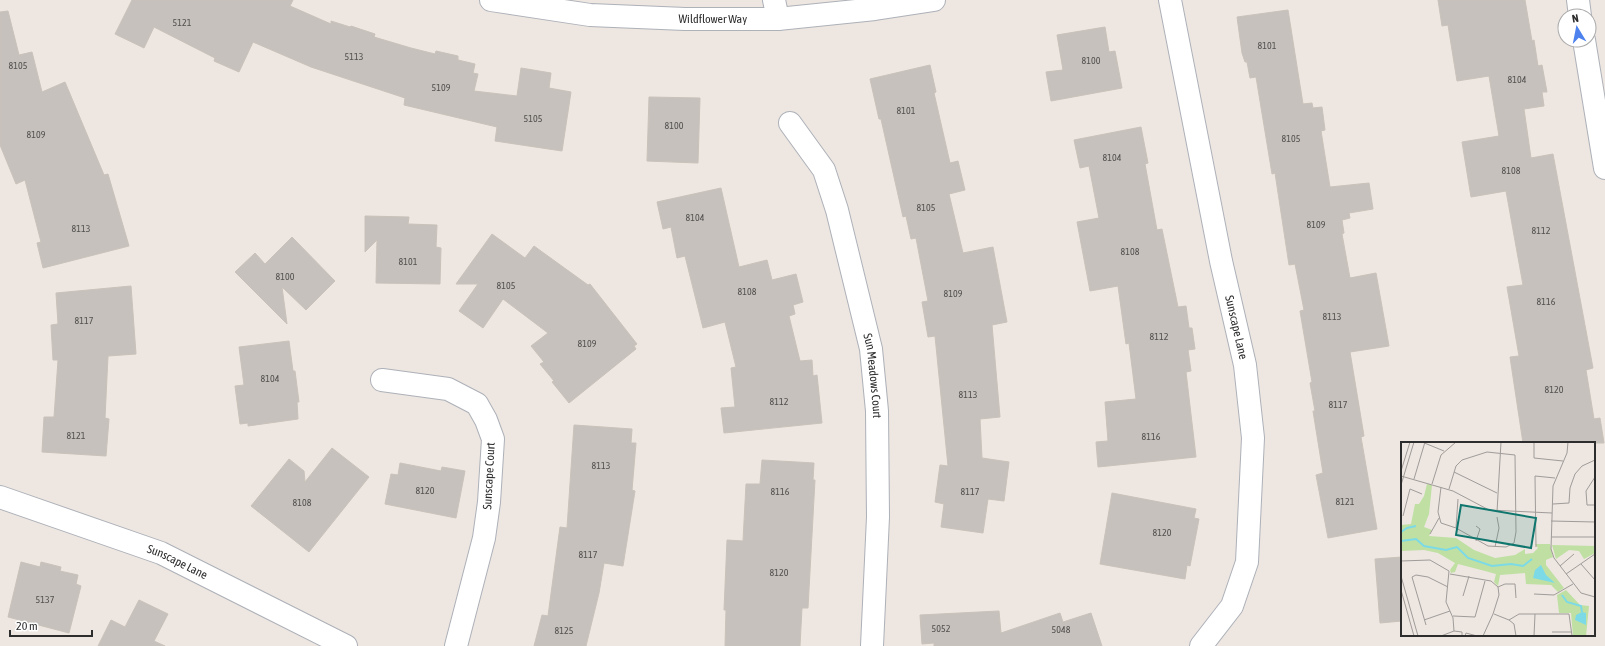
<svg xmlns="http://www.w3.org/2000/svg" width="1605" height="646" font-family="'Asap Condensed',sans-serif">
<style>
.building{fill:#c6c1bc;stroke:#c9c2ba}
.lines{fill:none;stroke-linecap:round;stroke-linejoin:round}
.street-casing{stroke:#adb1b8;stroke-width:24}
.street{stroke:#fff;stroke-width:22}
.labels{text-anchor:middle;dominant-baseline:central;stroke-width:3;stroke-linejoin:round;paint-order:stroke}
.number-label{font-size:10px;fill:#535251}
.street-label{font-size:12px;fill:#2d2d2d;stroke:#fff}
.inset-river{fill:none;stroke:#7cdae7;stroke-width:2}
.inset-road{fill:none;stroke:#a09c99;stroke-width:1}
.view{fill:#0f766e;fill-opacity:0.15;stroke:#0f766e;stroke-width:2}
.inset-edge{fill:none;stroke:#2d2d2d;stroke-width:2}
</style>
<rect width="100%" height="100%" fill="#ede6e1"/>
<g class="building">
<polygon points="132,0 293,0 290,6 331,24 331,21 350,27 351,26 375,34 374,37 411,48 435,54 436,51 458,56 458,60 475,64 473,73 478,74 474,91 517,96 521,68 551,73 549,88 571,92 562,151 495,141 497,127 404,105 405,98 311,67 253,42 239,72 214,61 215,58 154,27 144,48 115,34"/>
<polygon points="1438,0 1525,0 1532,41 1534,40 1538,66 1542,65 1547,92 1542,92 1544,106 1524,109 1531,158 1553,154 1593,368 1586,370 1594,419 1600,418 1604,443 1523,443 1510,357 1519,356 1507,287 1523,285 1506,191 1471,197 1462,142 1499,136 1489,76 1457,81 1448,25 1442,26"/>
<polygon points="1288,10 1303,104 1312,103 1313,108 1322,107 1325,130 1321,131 1330,187 1369,183 1373,209 1349,213 1350,218 1342,220 1344,233 1342,234 1350,278 1376,273 1389,346 1350,352 1364,436 1361,437 1377,529 1328,538 1316,475 1323,473 1313,411 1315,411 1310,383 1312,382 1300,311 1304,310 1295,264 1289,265 1275,173 1272,174 1256,77 1250,78 1247,62 1245,62 1242,53 1237,17"/>
<polygon points="8,11 19,55 32,52 42,92 65,82 104,175 108,174 129,246 43,268 37,243 41,242 25,180 16,184 0,145 0,12"/>
<polygon points="1105,27 1109,52 1115,51 1122,88 1051,101 1046,72 1063,70 1057,35"/>
<polygon points="930,65 936,92 934,93 950,163 958,161 965,190 949,194 963,253 993,247 1007,322 992,325 1000,417 980,419 982,458 1009,462 1004,501 988,499 983,533 941,527 944,504 935,502 940,465 948,466 935,336 928,337 922,302 928,301 916,238 911,239 906,216 903,217 881,119 879,119 870,79"/>
<polygon points="649,97 700,98 698,163 647,161"/>
<polygon points="1141,127 1148,163 1145,164 1157,230 1162,229 1178,307 1186,306 1189,328 1192,328 1195,349 1188,350 1191,371 1186,372 1196,457 1098,467 1096,442 1108,441 1105,402 1136,399 1129,343 1126,344 1118,286 1090,291 1077,222 1099,218 1089,166 1080,168 1074,140"/>
<polygon points="721,188 739,267 767,260 772,280 796,274 803,302 793,305 795,314 789,316 800,361 812,360 813,376 817,375 822,423 724,433 721,408 735,407 731,368 736,367 725,322 703,328 685,256 677,258 671,227 663,229 657,202"/>
<polygon points="365,216 409,217 408,224 437,225 436,247 441,248 440,284 376,283 377,240 365,252"/>
<polygon points="492,234 525,258 534,246 588,285 590,284 637,344 634,346 636,349 569,403 552,382 554,381 540,364 544,362 531,346 548,333 503,299 483,328 459,311 478,284 456,284"/>
<polygon points="292,237 335,281 306,310 282,287 287,324 235,272 255,253 265,264"/>
<polygon points="131,286 136,354 108,356 105,418 109,419 106,456 42,452 44,417 54,417 58,360 53,360 51,325 58,324 56,293"/>
<polygon points="289,341 293,371 295,371 299,402 297,402 298,419 248,426 248,423 240,424 235,386 244,385 239,347"/>
<polygon points="574,425 632,429 631,443 636,443 632,490 635,491 623,566 604,563 599,593 586,646 534,646 542,615 548,616 560,527 567,528"/>
<polygon points="332,448 369,477 309,552 251,506 289,459 304,471 305,482"/>
<polygon points="762,460 814,463 813,480 815,480 808,608 802,608 800,646 725,646 726,610 724,610 727,540 743,541 746,484 760,484"/>
<polygon points="400,463 441,471 442,467 465,471 456,518 385,504 391,474 398,475"/>
<polygon points="1112,493 1196,509 1194,518 1199,519 1190,566 1187,565 1185,579 1100,564"/>
<polygon points="1402,557 1402,621 1380,623 1375,559"/>
<polygon points="21,562 40,567 41,562 61,567 60,571 78,575 76,584 81,586 69,633 8,617"/>
<polygon points="139,600 168,614 154,641 165,646 98,646 111,620 125,627"/>
<polygon points="999,611 1001,633 1060,613 1063,622 1091,613 1102,646 934,646 934,643 922,644 920,615"/>
</g>
<g class="lines">
<g class="street-casing">
<g id="street">
<path id="s1" d="M491,0L590,15L685,19H778L875,9L934,0"/>
<polyline points="774,0 778,19"/>
<path id="s2" d="M1170,0L1221,261L1245,365L1253,438L1247,562L1232,606L1201,646"/>
<polyline points="1578,0 1580,16"/>
<polyline points="1584,40 1605,168"/>
<path id="s3" d="M790,123L824,170L837,210L871,349L877,411L878,517L872,646"/>
<polyline points="382,380 448,389 477,404 486,420 493,439 489,502 484,538 456,646"/>
<path id="s4" d="M0,497L161,553L346,646"/>
</g>
</g>
<use href="#street" class="street"/>
</g>
<g class="labels">
<g class="number-label">
<text x="182" y="22">5121</text>
<text x="1267" y="45">8101</text>
<text x="354" y="56">5113</text>
<text x="1091" y="60">8100</text>
<text x="18" y="65">8105</text>
<text x="1517" y="79">8104</text>
<text x="441" y="87">5109</text>
<text x="906" y="110">8101</text>
<text x="533" y="118">5105</text>
<text x="674" y="125">8100</text>
<text x="36" y="134">8109</text>
<text x="1291" y="138">8105</text>
<text x="1112" y="157">8104</text>
<text x="1511" y="170">8108</text>
<text x="926" y="207">8105</text>
<text x="695" y="217">8104</text>
<text x="1316" y="224">8109</text>
<text x="81" y="228">8113</text>
<text x="1541" y="230">8112</text>
<text x="1130" y="251">8108</text>
<text x="408" y="261">8101</text>
<text x="285" y="276">8100</text>
<text x="506" y="285">8105</text>
<text x="747" y="291">8108</text>
<text x="953" y="293">8109</text>
<text x="1546" y="301">8116</text>
<text x="1332" y="316">8113</text>
<text x="84" y="320">8117</text>
<text x="1159" y="336">8112</text>
<text x="587" y="343">8109</text>
<text x="270" y="378">8104</text>
<text x="1554" y="389">8120</text>
<text x="968" y="394">8113</text>
<text x="779" y="401">8112</text>
<text x="1338" y="404">8117</text>
<text x="76" y="435">8121</text>
<text x="1151" y="436">8116</text>
<text x="601" y="465">8113</text>
<text x="425" y="490">8120</text>
<text x="780" y="491">8116</text>
<text x="970" y="491">8117</text>
<text x="1345" y="501">8121</text>
<text x="302" y="502">8108</text>
<text x="1162" y="532">8120</text>
<text x="588" y="554">8117</text>
<text x="779" y="572">8120</text>
<text x="45" y="599">5137</text>
<text x="941" y="628">5052</text>
<text x="1061" y="629">5048</text>
<text x="564" y="630">8125</text>
</g>
<g class="street-label">
<text stroke="none"><textPath href="#s1" startOffset="223">Wildflower Way</textPath></text>
<text stroke="none"><textPath href="#s2" startOffset="334">Sunscape Lane</textPath></text>
<text stroke="none"><textPath href="#s3" startOffset="270">Sun Meadows Court</textPath></text>
<text transform="translate(489 476) rotate(-87)">Sunscape Court</text>
<text stroke="none"><textPath href="#s4" startOffset="189">Sunscape Lane</textPath></text>
</g>
</g>
<g transform="translate(1401 442)">
<rect width="194" height="194" fill="#ede6e1"/>
<path d="M26,42L31,43L28,72L23,85L31,88L28,94L55,96L73,108L94,116L114,113L124,107V112L132,111L137,106L134,102H149L152,115L145,118V123L163,146L157,150L150,143L125,142L124,131L99,133L97,144L93,140L95,132L84,129L57,122L54,130L50,131L49,128L54,121L37,111L23,108L0,109V83L10,82L14,62H18L23,54ZM151,103L194,104V111L183,117L178,109L168,108L155,117ZM165,148L179,163L188,164L185,194H172L170,171H158L156,153Z" fill="#bfe0a2"/>
<path d="M140,123L145,133L154,141L132,136L134,128ZM181,170L185,171V183L174,178L175,173Z" fill="#7cdae7"/>
<path class="inset-river" d="M0,90L6,86L15,84M0,99L15,97L23,104L45,108L56,105L67,116L91,124L110,122L122,124L131,117M161,153L166,160L180,164L181,170"/>
<path class="inset-road" d="M21,0L43,9M133,0V16L162,19M167,0L166,11L152,44L150,107L153,116L180,151L194,155M0,29L9,0M53,30L96,51M0,34L52,49L88,68L151,71M194,35L185,49L186,63H194M13,37L24,0M31,42L40,13L55,0M0,43L13,0M40,45L37,70L40,81L55,86L87,104L105,105L113,101L115,90L114,13L86,10L61,18L55,24L48,47M152,62L168,61L169,46L174,32L181,24L194,18M96,70L100,0M2,74L9,47L21,52M150,79L194,80M75,84L79,87L75,99M55,86L57,57M29,92L38,76M150,95H194M94,105L98,86L96,75M135,105L134,34L154,36M0,119L29,118L48,129L45,160L52,176L53,189M180,122L194,138M159,124L173,112M49,132L90,139L97,145L98,153L92,172L82,194M165,132L194,112M0,134L17,194M97,145L104,142H114L115,156M0,148L13,194M133,152L153,153L172,142M62,154L68,134M93,172L108,178L113,182L115,194M52,174L74,175L84,139M23,178L49,169M108,178L118,172H168L171,194M25,183L11,135L15,133L27,135L47,145M151,190H170M40,194L53,189L61,190V194M64,194L65,191L76,194M133,194L134,172"/>
<path class="view" d="M60,63L135,76L130,106L55,93Z"/>
<rect width="194" height="194" class="inset-edge"/>
</g>
<g transform="translate(1577 28) rotate(350)"><circle r="19" fill="#ffffff" stroke="#ababab"/>
<path d="M0-3L7 15L0 10L-7 15Z" fill="#4d82ee"/>
<text y="-6" font-size="11" font-weight="bold" text-anchor="middle" fill="#2d2d2d">N</text>
</g>
<path d="M10 630v6h82v-6" fill="none" stroke="#2d2d2d" stroke-width="2"/>
<text x="16" y="630" font-size="12" fill="#2d2d2d" stroke="#ffffff" stroke-width="3" paint-order="stroke">20 m</text>
</svg>
